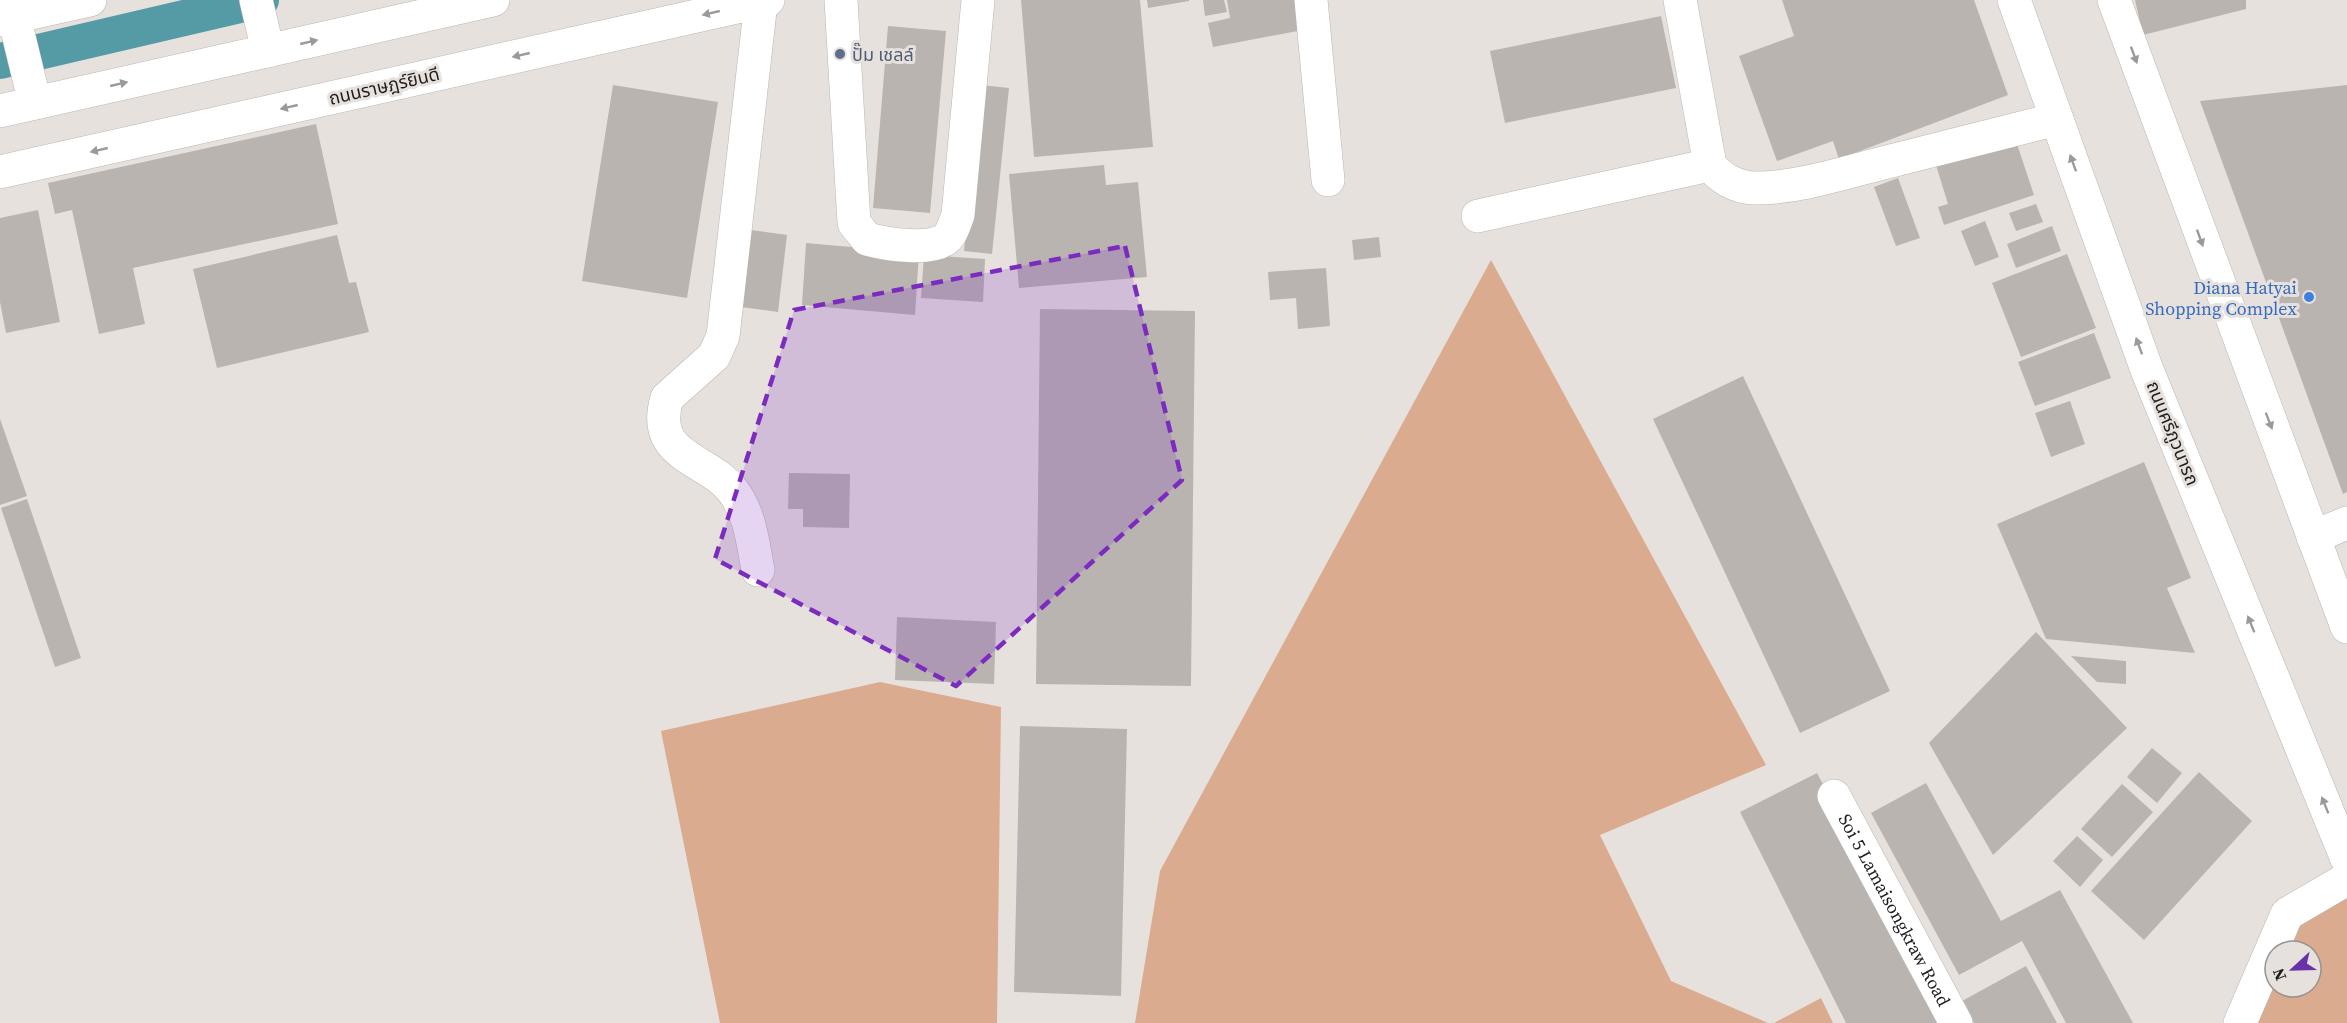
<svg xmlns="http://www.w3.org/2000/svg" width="2347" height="1023" font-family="'Source Serif 4','Noto Sans Thai',serif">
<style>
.green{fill:#daab8e}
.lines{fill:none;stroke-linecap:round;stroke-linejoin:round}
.canal{stroke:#559ba6;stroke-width:36}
.building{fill:#bab4b1}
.minor-casing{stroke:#bbb6b3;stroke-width:34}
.major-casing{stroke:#bbb6b3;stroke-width:34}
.minor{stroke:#fff;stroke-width:33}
.major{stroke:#fff;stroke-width:33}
.oneway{fill:#9b9a99}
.marked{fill:#7b2cbf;fill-opacity:0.2;stroke:#7b2cbf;stroke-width:4.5;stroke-dasharray:12 8;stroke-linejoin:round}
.service-dot{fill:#5c6f8a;stroke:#e7e1de;stroke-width:2}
.shop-dot{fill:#3f7fe0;stroke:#e7e1de;stroke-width:2}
.labels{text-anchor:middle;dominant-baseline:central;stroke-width:6;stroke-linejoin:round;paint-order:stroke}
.service-label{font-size:18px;fill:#4e5e75;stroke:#e7e1de;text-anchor:start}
.street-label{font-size:18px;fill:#201e1d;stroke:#e7e1de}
.shop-label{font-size:18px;fill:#366cbe;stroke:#e7e1de;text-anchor:end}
</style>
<rect width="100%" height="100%" fill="#e7e1de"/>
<g class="green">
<polygon points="1491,260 1766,765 1600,835 1671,981 1768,1023 1135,1023 1160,871"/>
<polygon points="880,682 1001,707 997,1023 720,1023 661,731"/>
<polygon points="2347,891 2347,1023 2254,1023 2275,969 2275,987 2311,987 2311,951 2282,951 2293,922"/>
<polygon points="1821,998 1833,1023 1774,1023"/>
</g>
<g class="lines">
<polyline class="canal" points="0,61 261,0"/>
</g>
<g class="building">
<polygon points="1021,0 1140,0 1153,147 1034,157"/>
<polygon points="1147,0 1189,0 1189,1 1148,8"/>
<polygon points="1203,0 1224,0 1227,12 1205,16"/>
<polygon points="1227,0 1297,0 1303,30 1213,47 1208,23 1230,18"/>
<polygon points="1782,0 1974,0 2008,95 1839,159 1833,141 1777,161 1739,56 1794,36"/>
<polygon points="2135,0 2246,0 2246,9 2143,35"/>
<polygon points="1661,16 1676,88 1505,123 1490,51"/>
<polygon points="888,26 946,31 930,213 873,208"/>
<polygon points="613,85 718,102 687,298 582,281"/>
<polygon points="981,85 1009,88 992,254 964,251"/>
<polygon points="2347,85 2347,492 2343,494 2200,101"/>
<polygon points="316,124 338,224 133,268 145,324 99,334 72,210 55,214 48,183"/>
<polygon points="2014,135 2034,195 1944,225 1938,207 1948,204 1935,162"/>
<polygon points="1104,165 1106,185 1138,182 1147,277 1019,288 1009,174"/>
<polygon points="1898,178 1920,238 1896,246 1874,187"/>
<polygon points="2036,204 2043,222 2016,231 2009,213"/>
<polygon points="38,210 60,322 6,333 0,302 0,218"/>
<polygon points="1985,221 1999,257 1975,266 1961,231"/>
<polygon points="2052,226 2061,251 2016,268 2007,244"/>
<polygon points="751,230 787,235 778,312 741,307"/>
<polygon points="337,235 349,283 356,282 369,332 217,368 193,269"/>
<polygon points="1379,237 1381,257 1354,260 1352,240"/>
<polygon points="806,243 919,253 915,315 802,305"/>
<polygon points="2067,254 2096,328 2021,357 1992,283"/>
<polygon points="924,255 985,259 983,302 921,298"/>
<polygon points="1326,268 1330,326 1298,329 1296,298 1270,300 1268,272"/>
<polygon points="1040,309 1195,311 1191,686 1036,684"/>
<polygon points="2094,333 2111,378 2035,406 2018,362"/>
<polygon points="1743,376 1890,691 1800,733 1653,419"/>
<polygon points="2070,401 2085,444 2051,457 2035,413"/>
<polygon points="0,419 27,496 0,505"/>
<polygon points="2144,462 2191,578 2167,588 2195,653 2046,639 1997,524"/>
<polygon points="789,473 850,474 849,528 803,527 803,509 788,509"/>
<polygon points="27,499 81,658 55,667 1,508"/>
<polygon points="897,617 996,622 994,684 895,680"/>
<polygon points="2036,632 2127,728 1993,855 1929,743"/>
<polygon points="2071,656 2126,661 2126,684 2097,682"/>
<polygon points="1020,726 1127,729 1121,996 1014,992"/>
<polygon points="2152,748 2182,773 2157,803 2127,777"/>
<polygon points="2199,772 2252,821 2144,940 2091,891"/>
<polygon points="1817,773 1949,1023 1846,1023 1740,812"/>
<polygon points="1926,783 2001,921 2060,890 2133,1023 2066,1023 2022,941 1959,975 1871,813"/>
<polygon points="2122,784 2153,812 2112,857 2081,829"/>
<polygon points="2077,836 2103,860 2080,887 2053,861"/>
<polygon points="2026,966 2057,1023 1974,1023 1962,1001"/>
</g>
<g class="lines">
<g class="minor-casing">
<g id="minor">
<polyline points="2,0 14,17 35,103"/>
<polyline points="256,0 268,51"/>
<path d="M841,0L854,223L867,239C885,244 934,252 948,237C953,231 955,222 958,215L978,0"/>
<polyline points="1311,0 1328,180"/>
<path d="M1680,0L1710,165C1720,178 1736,187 1753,188C1792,189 1841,174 1879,164C1938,149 1998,134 2057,119"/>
<polyline points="0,20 90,0"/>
<polyline points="1478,216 1710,165"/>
<polyline points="2313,537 2347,523"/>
<path d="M758,570C753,543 750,513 733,491C707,457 649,458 667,398L714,356L723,336L761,2"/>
<path id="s1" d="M1834,796L1956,1023"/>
<polyline points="2240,1023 2287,914 2347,879"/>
</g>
</g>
<g class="major-casing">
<g id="major">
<polyline points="2014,0 2147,370 2347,859"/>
<polyline points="2114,0 2347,627"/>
<polyline points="0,111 493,0"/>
<polyline points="0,172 768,0"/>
</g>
</g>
<use href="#minor" class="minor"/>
<use href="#major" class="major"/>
</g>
<defs><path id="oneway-solid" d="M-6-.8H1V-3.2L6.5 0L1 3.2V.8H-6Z" transform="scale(1.5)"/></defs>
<g class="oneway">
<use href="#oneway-solid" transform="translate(711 13) rotate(167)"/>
<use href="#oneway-solid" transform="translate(309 42) rotate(-13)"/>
<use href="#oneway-solid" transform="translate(521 55) rotate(167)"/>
<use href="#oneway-solid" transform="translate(2134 55) rotate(70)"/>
<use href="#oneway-solid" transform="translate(119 84) rotate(-13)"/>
<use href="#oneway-solid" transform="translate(289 107) rotate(167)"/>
<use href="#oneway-solid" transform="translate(99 150) rotate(167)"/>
<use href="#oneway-solid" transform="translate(2073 163) rotate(-110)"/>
<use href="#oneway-solid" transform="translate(2200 238) rotate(70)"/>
<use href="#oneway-solid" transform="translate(2139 346) rotate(-110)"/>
<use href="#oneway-solid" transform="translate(2269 421) rotate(69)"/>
<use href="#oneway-solid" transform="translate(2251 624) rotate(-112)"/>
<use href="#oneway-solid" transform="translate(2325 805) rotate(-112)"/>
</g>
<path class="marked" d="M1125,246L1182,480L956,686L715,559L794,310Z"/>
<circle class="service-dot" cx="840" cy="54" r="6"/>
<circle class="shop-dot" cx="2309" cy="297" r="6"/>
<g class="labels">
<g class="service-label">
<text x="852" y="54">ปั๊ม เชลล์</text>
</g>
<g class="street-label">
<text transform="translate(384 86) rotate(-13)">ถนนราษฎร์ยินดี</text>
<text transform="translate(2173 433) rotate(68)">ถนนศรีภูวนารถ</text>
<text stroke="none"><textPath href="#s1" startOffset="129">Soi 5 Lamaisongkraw Road</textPath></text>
</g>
<g class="shop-label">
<text x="2297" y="287">Diana Hatyai<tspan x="2297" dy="21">Shopping Complex</tspan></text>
</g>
</g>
<g transform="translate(2293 969) rotate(248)"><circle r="28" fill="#e7e1de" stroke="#979391" stroke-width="1.5"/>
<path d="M0-4.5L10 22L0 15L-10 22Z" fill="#6a32a9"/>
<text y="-9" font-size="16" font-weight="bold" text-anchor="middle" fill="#201e1d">N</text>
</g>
</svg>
